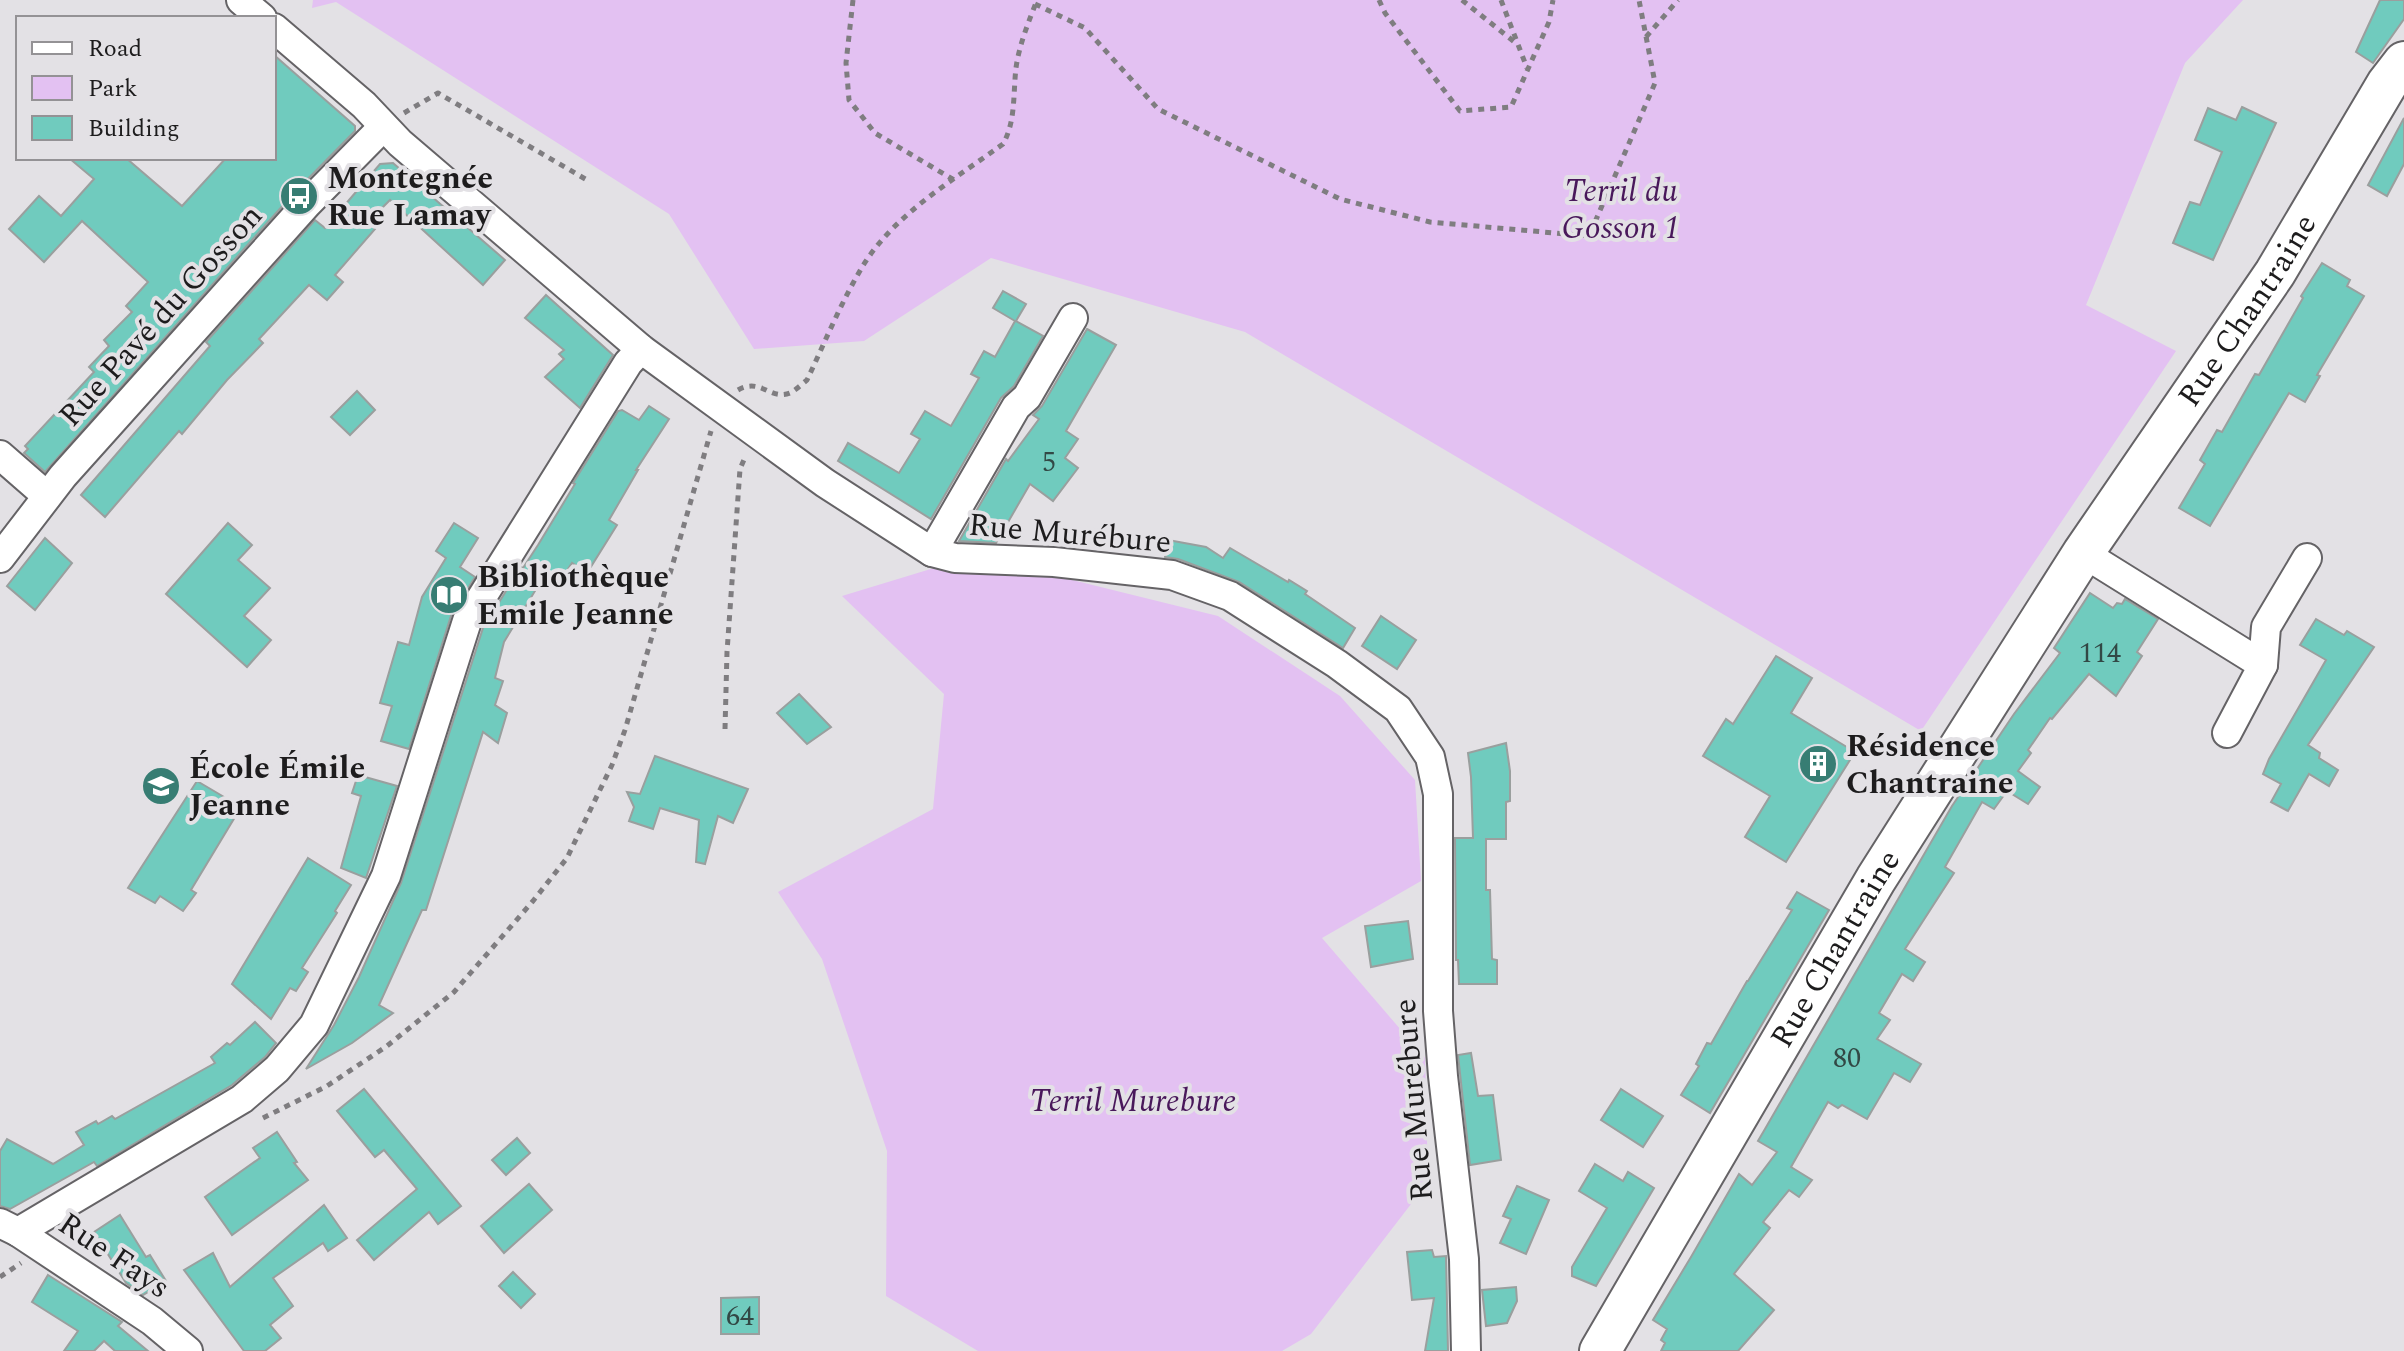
<svg xmlns="http://www.w3.org/2000/svg" width="2404" height="1351" font-family="Spectral,serif">
<style>
.green{fill:#e3c1f2}
.building{fill:#70cbbe;stroke:#9a9f9e;stroke-width:2}
.lines{fill:none;stroke-linecap:round;stroke-linejoin:round}
.street-casing{stroke:#656366;stroke-width:32}
.secondary-casing{stroke:#656366;stroke-width:44}
.path{stroke:#7f7d80;stroke-width:5;stroke-dasharray:6 6;stroke-linecap:butt}
.street{stroke:#fff;stroke-width:28}
.secondary{stroke:#fff;stroke-width:40}
.labels{text-anchor:middle;dominant-baseline:central;stroke-width:8;stroke-linejoin:round;paint-order:stroke}
.number-label{font-size:28px;fill:#324845}
.poi-label{font-size:32px;font-weight:bold;fill:#1d1c1d;stroke:#e3e1e5;text-anchor:start}
.park-label{font-size:32px;font-style:italic;fill:#49185b;stroke:#e3e1e5}
.street-label{font-size:32px;fill:#1d1c1d;stroke:#e3e1e5}
</style>
<rect width="100%" height="100%" fill="#e3e1e5"/>
<g class="green">
<polygon points="313,0 2243,0 2185,63 2086,305 2176,351 1921,731 1245,332 991,258 864,341 754,349 669,214 336,2 312,8"/>
<polygon points="934,568 1048,574 1218,616 1340,696 1415,780 1421,881 1322,938 1425,1058 1428,1182 1311,1334 1282,1351 978,1351 886,1296 887,1151 822,959 778,892 933,809 944,694 842,596"/>
</g>
<g class="building">
<polygon points="2380,0 2404,0 2404,19 2373,63 2356,52"/>
<polygon points="274,55 355,126 355,131 294,193 45,472 24,453 28,449 25,446 94,372 89,367 109,346 104,340 132,312 126,306 148,282 82,221 44,262 9,229 39,196 61,216 94,179 69,158 126,158 182,206 226,158 274,158"/>
<polygon points="2242,107 2276,123 2213,260 2173,243 2190,202 2200,205 2222,152 2195,140 2208,108 2236,120"/>
<polygon points="2404,118 2404,164 2387,196 2368,185"/>
<polygon points="393,163 505,260 483,285 390,200 368,222 375,229 335,275 343,282 327,300 309,285 259,339 263,343 227,380 182,434 179,431 105,517 81,495 210,346 206,342 315,220 325,228 380,164"/>
<polygon points="2322,263 2350,280 2347,286 2364,296 2317,375 2320,376 2305,402 2289,393 2210,526 2179,508 2205,464 2200,460 2217,430 2222,432 2255,374 2259,375 2303,298 2301,296"/>
<polygon points="1003,291 1026,304 1016,321 1043,336 1014,386 1001,398 931,519 838,461 848,443 899,473 920,439 911,434 925,411 951,426 979,378 971,374 984,351 995,357 1015,321 993,308"/>
<polygon points="546,295 613,355 580,408 545,377 564,359 559,354 564,350 525,318"/>
<polygon points="1087,329 1116,345 1066,431 1078,439 1065,458 1078,468 1053,501 1030,484 996,543 959,541 1006,459 1008,461 1039,419 1033,415 1042,406"/>
<polygon points="357,391 375,410 350,435 331,417"/>
<polygon points="649,406 669,419 636,470 638,470 609,520 617,525 587,573 572,563 555,589 541,581 504,642 495,678 503,681 495,705 507,713 498,743 483,732 426,910 422,910 379,1005 393,1013 352,1043 306,1069 334,1025 359,977 401,883 483,628 521,567 523,568 538,545 575,484 573,483 618,411 622,410 639,420"/>
<polygon points="228,523 252,545 238,560 270,588 244,616 271,640 247,667 166,594"/>
<polygon points="454,523 478,538 460,567 475,577 451,616 409,749 381,741 392,706 380,703 398,642 409,645 422,597 446,558 436,551"/>
<polygon points="45,538 72,563 35,610 7,586"/>
<polygon points="1168,540 1206,547 1223,558 1230,548 1288,582 1289,580 1307,591 1305,594 1355,628 1343,648 1239,582 1178,559 1165,557"/>
<polygon points="2090,593 2113,608 2117,603 2122,604 2125,599 2158,619 2137,652 2142,656 2116,696 2089,674 2052,719 2050,718 2028,750 2031,753 2018,771 2040,787 2028,804 2007,791 1994,809 1982,802 1945,867 1954,873 1905,949 1925,962 1913,981 1902,974 1879,1013 1890,1020 1877,1039 1921,1064 1910,1082 1894,1073 1867,1119 1842,1105 1838,1108 1828,1102 1791,1167 1812,1180 1799,1197 1789,1190 1763,1222 1770,1228 1734,1274 1774,1310 1738,1351 1661,1351 1665,1343 1661,1340 1667,1329 1653,1320 1691,1257 1739,1174 1752,1185 1777,1152 1758,1141 1765,1129 1952,806 2014,714 2060,653 2054,648"/>
<polygon points="1381,616 1416,640 1397,669 1362,646"/>
<polygon points="2316,619 2344,635 2347,631 2374,647 2308,745 2320,753 2319,758 2338,770 2329,786 2309,774 2288,811 2271,802 2281,784 2263,774 2269,759 2326,660 2300,645"/>
<polygon points="1776,656 1812,678 1791,713 1855,752 1786,862 1745,837 1770,796 1703,756 1726,719 1733,724"/>
<polygon points="799,694 831,727 807,744 777,713"/>
<polygon points="1506,743 1510,771 1510,801 1506,802 1506,839 1486,839 1486,890 1490,890 1492,959 1497,960 1497,984 1459,984 1458,960 1456,960 1455,838 1473,838 1471,777 1468,753"/>
<polygon points="655,756 748,789 733,823 718,816 705,864 696,862 699,820 660,808 653,829 629,821 634,807 627,792 640,794"/>
<polygon points="358,775 397,786 366,878 341,868 361,796 352,793"/>
<polygon points="197,781 241,807 191,890 196,893 183,911 160,896 155,903 128,888"/>
<polygon points="308,858 351,885 335,911 337,913 302,968 308,972 296,991 290,988 271,1019 232,984"/>
<polygon points="1797,892 1829,910 1710,1113 1681,1095 1699,1066 1696,1064 1707,1043 1711,1044 1747,981 1748,981 1792,910 1787,908"/>
<polygon points="1408,921 1413,959 1371,967 1365,926"/>
<polygon points="255,1022 276,1043 265,1057 232,1085 97,1166 94,1162 10,1209 0,1206 0,1151 7,1139 53,1164 84,1145 76,1132 96,1121 98,1124 112,1116 115,1119 215,1063 211,1057 227,1043 230,1045"/>
<polygon points="1471,1053 1478,1096 1493,1095 1501,1160 1470,1165 1458,1055"/>
<polygon points="364,1089 461,1206 438,1224 429,1212 374,1260 357,1240 417,1189 384,1150 375,1157 337,1111"/>
<polygon points="1621,1089 1663,1116 1643,1147 1601,1120"/>
<polygon points="277,1132 297,1162 294,1163 308,1180 232,1235 205,1197 260,1158 253,1148"/>
<polygon points="517,1138 530,1153 506,1175 492,1160"/>
<polygon points="1595,1164 1623,1181 1628,1172 1654,1188 1596,1286 1572,1276 1572,1267 1607,1208 1579,1191"/>
<polygon points="529,1184 552,1210 504,1253 481,1226"/>
<polygon points="1517,1186 1549,1200 1526,1254 1500,1243 1511,1219 1503,1216"/>
<polygon points="324,1205 347,1238 328,1251 323,1243 273,1278 293,1306 270,1325 281,1338 265,1351 244,1351 184,1270 213,1253 230,1287"/>
<polygon points="120,1215 146,1257 150,1255 166,1281 143,1295 126,1283 94,1232"/>
<polygon points="1432,1250 1434,1257 1446,1256 1448,1351 1425,1351 1434,1298 1412,1300 1407,1252"/>
<polygon points="513,1272 535,1294 521,1308 499,1286"/>
<polygon points="48,1275 122,1322 118,1326 148,1351 115,1351 104,1341 94,1351 64,1351 78,1331 32,1302"/>
<polygon points="1516,1287 1517,1301 1507,1323 1486,1326 1482,1290"/>
<polygon points="759,1297 759,1334 721,1334 721,1298"/>
</g>
<g class="lines">
<g class="street-casing">
<g id="street">
<polyline points="241,0 262,18"/>
<polyline points="274,28 364,105 400,143 641,349 825,483 932,552 955,558 1054,562 1172,575 1230,596 1337,664 1398,709 1430,757 1438,794 1438,1011 1443,1076 1464,1259 1466,1351"/>
<polyline points="0,455 47,496"/>
<polyline points="932,552 1016,407 1027,397 1073,318"/>
<polyline points="2083,553 2263,665 2227,733"/>
<polyline points="0,558 63,476 307,204 383,127"/>
<polyline points="2263,665 2266,627 2307,558"/>
<polyline points="0,1223 18,1232 152,1321 188,1351"/>
<polyline points="18,1232 242,1099 277,1069 314,1025 386,876 467,621 628,363 641,349"/>
</g>
</g>
<g class="secondary-casing">
<g id="secondary">
<path id="s1" d="M1600,1351L1876,879L2083,553L2275,273L2387,84L2404,62"/>
</g>
</g>
<g class="path">
<polyline points="853,0 846,63 849,100 875,133 954,180"/>
<polyline points="1379,0 1385,13 1460,111 1511,107 1549,22 1553,0"/>
<polyline points="1462,0 1517,44"/>
<polyline points="1501,0 1527,68"/>
<polyline points="1035,4 1085,28 1158,109 1340,199 1430,222 1589,236 1655,83 1639,0"/>
<polyline points="1646,37 1678,0"/>
<polyline points="404,113 438,93 587,180"/>
<path d="M738,390C761,377 770,401 790,393C796,390 802,384 807,380C825,342 842,300 864,264C896,213 955,179 1003,144C1016,121 1013,93 1016,68C1019,45 1029,21 1037,0"/>
<polyline points="725,729 727,652 740,469 746,455"/>
<polyline points="263,1118 327,1086 387,1046 454,992 533,901 567,858 612,765 625,730 711,431"/>
<polyline points="0,1277 21,1263"/>
</g>
<use href="#street" class="street"/>
<use href="#secondary" class="secondary"/>
</g>
<defs>
<g id="bus-disc" transform="scale(2)"><circle r="9.5" fill="#377d73" stroke="#e3e1e5"/><path d="M-5-6H5V4H4V6H2V4H-2V6H-4V4H-5ZM-3.5-4V0h7V-4ZM-3.5 1.2v1.5H-2V1.2ZM2 1.2v1.5H3.5V1.2Z" fill="#fff"/></g>
<g id="library-disc" transform="scale(2)"><circle r="9.5" fill="#377d73" stroke="#e3e1e5"/><path d="M-6-4Q-3-5.5-.7-3.5V5Q-3 3-6 4ZM6-4Q3-5.5 .7-3.5V5Q3 3 6 4Z" fill="#fff"/></g>
<g id="building-disc" transform="scale(2)"><circle r="9.5" fill="#377d73" stroke="#e3e1e5"/><path d="M-4-6H4V6H1V3H-1V6H-4ZM-2.5-4.3h1.7v1.8h-1.7ZM.8-4.3h1.7v1.8H.8ZM-2.5-1h1.7V.8h-1.7ZM.8-1h1.7V.8H.8Z" fill="#fff"/></g>
<g id="school-disc" transform="scale(2)"><circle r="9.5" fill="#377d73" stroke="#e3e1e5"/><path d="M0-5L7-2L0 1L-7-2ZM-4 1L0 2.5L4 1V4Q0 6-4 4Z" fill="#fff"/></g>
</defs>
<g fill-rule="evenodd">
<use href="#bus-disc" x="299" y="196"/>
<use href="#library-disc" x="449" y="595"/>
<use href="#building-disc" x="1818" y="764"/>
<use href="#school-disc" x="161" y="786"/>
</g>
<g class="labels">
<g class="number-label">
<text x="1049" y="462">5</text>
<text x="2100" y="653">114</text>
<text x="1847" y="1058">80</text>
<text x="740" y="1316">64</text>
</g>
<g class="poi-label">
<text x="327" y="178">Montegnée<tspan x="327" dy="37">Rue Lamay</tspan></text>
<text x="477" y="577">Bibliothèque<tspan x="477" dy="37">Emile Jeanne</tspan></text>
<text x="1846" y="746">Résidence<tspan x="1846" dy="37">Chantraine</tspan></text>
<text x="189" y="768">École Émile<tspan x="189" dy="37">Jeanne</tspan></text>
</g>
<g class="park-label">
<text x="1621" y="191">Terril du<tspan x="1621" dy="37">Gosson 1</tspan></text>
<text x="1133" y="1101">Terril Murebure</text>
</g>
<g class="street-label">
<text stroke="none"><textPath href="#s1" startOffset="1226">Rue Chantraine</textPath></text>
<text transform="translate(161 316) rotate(-48)">Rue Pavé du Gosson</text>
<text transform="translate(1070 534) rotate(5)">Rue Murébure</text>
<text stroke="none"><textPath href="#s1" startOffset="466">Rue Chantraine</textPath></text>
<text transform="translate(1414 1100) rotate(-95)">Rue Murébure</text>
<text transform="translate(114 1256) rotate(34)">Rue Fays</text>
</g>
</g>
<rect x="16" y="16" width="260" height="144" fill="#e3e1e5" stroke="#949295" stroke-width="2"/>
<rect x="32" y="42" width="40" height="12" fill="#ffffff" stroke="#949295" stroke-width="2"/>
<text x="88" y="56" font-size="24" fill="#1d1c1d">Road</text>
<rect x="32" y="76" width="40" height="24" fill="#e3c1f2" stroke="#949295" stroke-width="2"/>
<text x="88" y="96" font-size="24" fill="#1d1c1d">Park</text>
<rect x="32" y="116" width="40" height="24" fill="#70cbbe" stroke="#949295" stroke-width="2"/>
<text x="88" y="136" font-size="24" fill="#1d1c1d">Building</text>
</svg>
